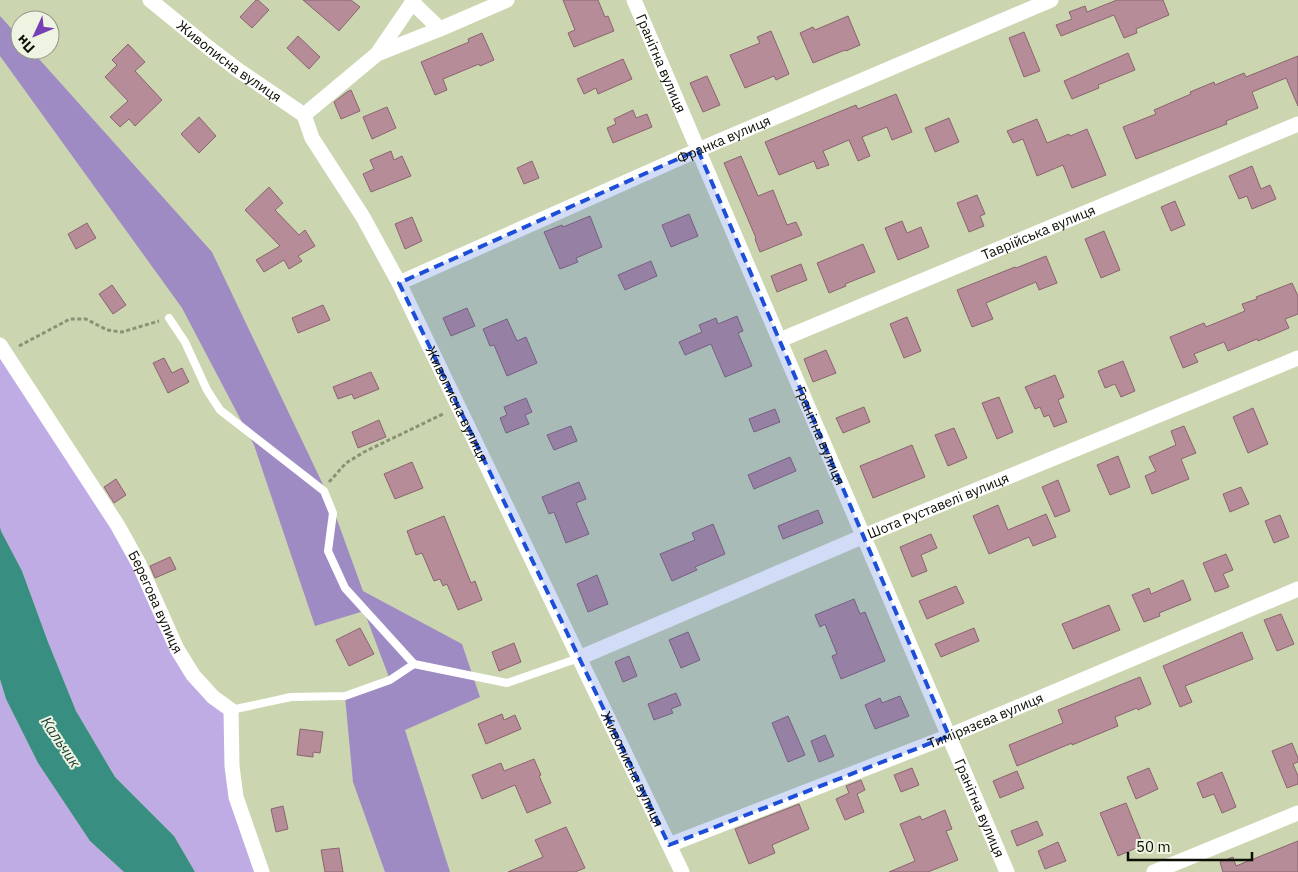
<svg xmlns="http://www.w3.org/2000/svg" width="1298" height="872" font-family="'IBM Plex Sans',sans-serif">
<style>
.green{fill:#c0ace5}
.forest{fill:#9f8bc4}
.water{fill:#388e80}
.building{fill:#b58c97;stroke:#8b646f}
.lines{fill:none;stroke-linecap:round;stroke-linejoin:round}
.path{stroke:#8a9275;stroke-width:3;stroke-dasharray:4 2.5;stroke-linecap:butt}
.lane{stroke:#fff;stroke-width:8}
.street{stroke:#fff;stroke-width:15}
.marked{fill:#1d4ed8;fill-opacity:0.2;stroke:#1d4ed8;stroke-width:4;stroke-dasharray:10 6;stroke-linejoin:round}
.labels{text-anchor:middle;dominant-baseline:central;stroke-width:4;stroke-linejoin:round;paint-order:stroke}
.street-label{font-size:14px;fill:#0b0e03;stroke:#eef4e1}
.water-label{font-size:15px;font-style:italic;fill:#153d36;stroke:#eef4e1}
</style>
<rect width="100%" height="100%" fill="#cbd6b0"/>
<g class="green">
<polygon points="0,345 118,526 177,649 231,710 232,766 262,872 195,872 174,836 115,777 76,711 48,642 22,571 1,531 0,527"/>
<polygon points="0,679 6,699 38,763 90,841 124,872 0,872"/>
</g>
<polygon class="forest" points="0,16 20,38 20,50 31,50 212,252 328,495 363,591 462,644 480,697 405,730 450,872 385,872 353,782 345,696 390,680 364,611 315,626 254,445 182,308 0,56"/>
<polygon class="water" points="0,527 1,531 22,571 48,642 76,711 115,777 174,836 195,872 124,872 90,841 38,763 6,699 0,679"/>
<g class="building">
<polygon points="256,0 258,0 269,10 252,28 240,17"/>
<polygon points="303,0 351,0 360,7 339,31"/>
<polygon points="563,0 598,0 605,17 608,16 614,31 574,47 568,33 575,30"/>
<polygon points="1117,0 1163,0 1169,15 1136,29 1137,33 1124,38 1114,15 1061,36 1056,25 1072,19 1069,12 1085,6 1087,12"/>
<polygon points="848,16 860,45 846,51 845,50 813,63 800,33 813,27 815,30"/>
<polygon points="771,31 789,74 776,80 774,76 745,88 730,55 760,43 757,37"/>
<polygon points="1024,32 1040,71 1024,77 1009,38"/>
<polygon points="482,33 494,60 480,66 479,64 443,79 447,90 435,95 421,62 469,42 468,39"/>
<polygon points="298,36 320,57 309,69 287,48"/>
<polygon points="128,44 145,62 135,71 162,100 135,126 129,119 120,127 110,117 128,101 105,77 117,65 112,60"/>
<polygon points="1128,53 1135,70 1098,85 1099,88 1072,99 1064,81"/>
<polygon points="1298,56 1298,106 1286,78 1252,92 1258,108 1226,121 1227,124 1136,159 1123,127 1156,114 1154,110 1191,94 1190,92 1214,82 1215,85 1244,73 1246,77"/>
<polygon points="623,59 632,79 598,94 596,88 584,94 577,79"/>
<polygon points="707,76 720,105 703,112 690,83"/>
<polygon points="351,90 360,111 341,119 334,102 347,92"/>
<polygon points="896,94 912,132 892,140 887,127 862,137 870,156 858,161 849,140 823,151 829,165 817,169 814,161 779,175 765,142 856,105 858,109"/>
<polygon points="387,107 396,128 372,139 363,117"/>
<polygon points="633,110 636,118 647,114 652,127 613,143 607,128 616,124 614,119"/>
<polygon points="199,117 216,136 199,153 181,134"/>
<polygon points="949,118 959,142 935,152 925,128"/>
<polygon points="1037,119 1047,143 1069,134 1070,136 1087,129 1106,175 1072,188 1063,165 1037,176 1023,139 1013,143 1007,131"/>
<polygon points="391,151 394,160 402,156 411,176 371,192 363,174 374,169 370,160"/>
<polygon points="741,156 758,196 773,190 787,225 796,222 802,235 760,252 755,239 756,238 724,163"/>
<polygon points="532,161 539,178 524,184 517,168"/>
<polygon points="1252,166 1261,189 1270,185 1276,199 1252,209 1247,196 1239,199 1229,176"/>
<polygon points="269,187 283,203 275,210 299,235 305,230 315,246 298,256 302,261 289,269 284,260 264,272 256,260 280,246 245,210"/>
<polygon points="977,195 985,214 980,216 984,226 969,232 957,203"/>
<polygon points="1175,201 1185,225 1171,231 1161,207"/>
<polygon points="689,214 698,236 671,247 662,225"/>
<polygon points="590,216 602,247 576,258 578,262 560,269 544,232 562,225 563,227"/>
<polygon points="412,217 422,241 405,249 395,224"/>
<polygon points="902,221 907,233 921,227 929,247 898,260 885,228"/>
<polygon points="87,223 96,238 76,249 68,234"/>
<polygon points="1104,231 1120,270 1101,278 1085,239"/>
<polygon points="863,244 875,272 845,284 846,286 829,293 817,263"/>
<polygon points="1046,256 1057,283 1039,290 1036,282 986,303 993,319 972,327 957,290 1015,267 1016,268"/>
<polygon points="651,261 657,276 625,290 618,275"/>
<polygon points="801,264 807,280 777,292 771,276"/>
<polygon points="1292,283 1298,296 1298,314 1285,319 1289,328 1258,341 1257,339 1228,351 1224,342 1194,354 1198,362 1183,368 1170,337 1204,323 1206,327 1245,311 1242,304 1257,299 1256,297"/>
<polygon points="112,285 126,305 113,314 99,294"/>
<polygon points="323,305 330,320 298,333 292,318"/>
<polygon points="467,308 475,326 451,336 443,318"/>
<polygon points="737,316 743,331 738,333 752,366 725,377 711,344 685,355 679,342 702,332 699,325 716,318 718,324"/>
<polygon points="907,317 921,351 904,358 890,324"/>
<polygon points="507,319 517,341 526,337 537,363 507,376 494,345 490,346 483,329"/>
<polygon points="826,350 836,373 813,382 804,359"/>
<polygon points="164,358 172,373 182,368 189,382 168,393 153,363"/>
<polygon points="1123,361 1135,391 1121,397 1115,384 1105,388 1098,371"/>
<polygon points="371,372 379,389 354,399 352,394 338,399 333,387"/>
<polygon points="1055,375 1064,397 1058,400 1067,422 1054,427 1049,415 1044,417 1040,407 1035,409 1025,387"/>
<polygon points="999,397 1013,432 997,439 982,403"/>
<polygon points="526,398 532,412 525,415 529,424 506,433 500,418 507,415 504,407"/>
<polygon points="864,407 870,422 843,433 836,418"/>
<polygon points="1253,408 1268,444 1248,453 1233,417"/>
<polygon points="775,409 780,422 754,432 749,419"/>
<polygon points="379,420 386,437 358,448 352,432"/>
<polygon points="571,426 577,441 554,450 547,435"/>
<polygon points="1184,426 1196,453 1181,459 1189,479 1152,494 1145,476 1156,471 1149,457 1176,445 1171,431"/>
<polygon points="954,428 967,458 948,466 935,435"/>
<polygon points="912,445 925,477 873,498 860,466"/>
<polygon points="1118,456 1130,487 1110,495 1097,465"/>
<polygon points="790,457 796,471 754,489 748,475"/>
<polygon points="412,462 423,488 395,499 384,474"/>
<polygon points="116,479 126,495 114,503 104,487"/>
<polygon points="1058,480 1070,511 1055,517 1042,487"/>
<polygon points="579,482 586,499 576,503 589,534 566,543 554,512 549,514 542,497"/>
<polygon points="1241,487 1249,504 1230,512 1223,494"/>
<polygon points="998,505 1008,530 1046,514 1056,537 1033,546 1029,537 989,554 973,516"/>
<polygon points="818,510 823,523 783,539 778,526"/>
<polygon points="1280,515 1289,537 1274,543 1265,521"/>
<polygon points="444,516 471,583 475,581 482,600 458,610 447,584 443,586 440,579 434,581 422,553 416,555 407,531"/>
<polygon points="713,524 725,554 695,567 697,570 672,581 660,554 695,540 692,533"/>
<polygon points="931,534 937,548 921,555 927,571 912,577 900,547"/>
<polygon points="1226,554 1233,570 1223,574 1229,587 1215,592 1203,563"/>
<polygon points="170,557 176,569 155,578 150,566"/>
<polygon points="597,575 608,604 588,612 577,584"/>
<polygon points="1183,580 1191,600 1159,613 1160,616 1144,622 1132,595 1149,588 1151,594"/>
<polygon points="956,586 964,603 927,619 919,601"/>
<polygon points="854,599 860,614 865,612 885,661 841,679 832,656 837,654 825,624 820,627 815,615"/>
<polygon points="1109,605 1120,630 1073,649 1062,624"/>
<polygon points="1281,614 1294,644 1277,651 1264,620"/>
<polygon points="360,628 374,654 349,666 336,640"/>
<polygon points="974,628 979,641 941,657 935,644"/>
<polygon points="688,632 700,660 681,668 669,640"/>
<polygon points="1242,632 1253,659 1185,686 1192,702 1180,707 1163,666"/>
<polygon points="514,643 521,662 499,671 492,652"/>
<polygon points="629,656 637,676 623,682 615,662"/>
<polygon points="1140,677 1151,704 1138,710 1137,708 1115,717 1118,726 1072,745 1072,743 1017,766 1009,745 1063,723 1058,710"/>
<polygon points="676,693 681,705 671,709 673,713 654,720 648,704"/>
<polygon points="900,696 909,716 875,729 865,705 880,698 882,703"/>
<polygon points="502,714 504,720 515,715 521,729 486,744 478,724"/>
<polygon points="788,716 805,755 788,762 772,723"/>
<polygon points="300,729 323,732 320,753 313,752 313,757 297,755"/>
<polygon points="825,735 834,756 819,762 811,741"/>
<polygon points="1292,743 1298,758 1298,762 1293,764 1298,776 1298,784 1287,788 1272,751"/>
<polygon points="534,759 541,775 539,776 551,803 527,813 515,785 482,799 472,775 501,763 504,771"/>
<polygon points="912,768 919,785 901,792 894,775"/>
<polygon points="1149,768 1158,789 1136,799 1127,777"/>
<polygon points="1017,771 1024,788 1000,798 993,781"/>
<polygon points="1222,772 1236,807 1222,813 1214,794 1203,798 1197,783"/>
<polygon points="861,780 865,790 857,794 864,812 845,820 836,799 849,793 846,786"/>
<polygon points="1126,803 1143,845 1118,856 1100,813"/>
<polygon points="799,804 809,829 772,845 775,853 749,864 735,829"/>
<polygon points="283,806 288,829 276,832 271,809"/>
<polygon points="945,810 952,829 946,831 958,860 928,872 889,872 915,861 900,824 920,816 922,820"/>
<polygon points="1037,821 1043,835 1017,846 1011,831"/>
<polygon points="566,827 585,868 575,872 508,872 543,857 535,840"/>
<polygon points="1298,841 1298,872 1223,872 1220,862 1233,857 1236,866"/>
<polygon points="1058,842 1066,861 1045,869 1038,851"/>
<polygon points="339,848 343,872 325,872 321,850"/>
</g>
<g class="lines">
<g class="path">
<polyline points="19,346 70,319 86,319 107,330 122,332 159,321"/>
<polyline points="329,482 346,463 364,452 445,413"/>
</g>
<g class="lane">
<polyline points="169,318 185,342 207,390 220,410 324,491 333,513 328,551 345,588 414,664 507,683 579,658"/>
<polyline points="231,710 291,697 345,696 390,680 414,664"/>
</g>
<g class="street">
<path id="s1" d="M150,0L209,48L238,70L304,115L312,138L363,217L399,283L682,872"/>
<path id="s2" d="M634,0L1007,872"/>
<polyline points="440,29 507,0"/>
<polyline points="377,54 414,0"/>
<polyline points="304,115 377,54 440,29 412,2"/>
<path id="s3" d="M399,283L698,150L1051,0"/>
<path id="s4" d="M780,340L1298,124"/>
<path id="s5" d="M0,345L118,526L139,564L177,649L193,675L213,697L231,710L232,766L236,797L262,872"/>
<path id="s6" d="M579,658L864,536L1298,358"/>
<path id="s7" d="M669,845L949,736L1298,589"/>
<polyline points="1154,872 1298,813"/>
</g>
</g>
<path class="marked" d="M698,150L949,736L669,845L399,283Z"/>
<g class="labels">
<g class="street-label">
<text stroke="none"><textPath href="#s1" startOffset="100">Живописна вулиця</textPath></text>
<text stroke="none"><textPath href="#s2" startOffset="69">Гранітна вулиця</textPath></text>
<text stroke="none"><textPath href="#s3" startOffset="355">Франка вулиця</textPath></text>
<text stroke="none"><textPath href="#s4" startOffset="280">Таврійська вулиця</textPath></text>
<text stroke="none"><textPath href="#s1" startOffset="520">Живописна вулиця</textPath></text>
<text stroke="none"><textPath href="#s2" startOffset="474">Гранітна вулиця</textPath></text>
<text stroke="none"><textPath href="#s6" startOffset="390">Шота Руставелі вулиця</textPath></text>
<text stroke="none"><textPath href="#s5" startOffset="301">Берегова вулиця</textPath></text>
<text stroke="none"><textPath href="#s7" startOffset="340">Тимірязєва вулиця</textPath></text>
<text stroke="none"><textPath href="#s1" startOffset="925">Живописна вулиця</textPath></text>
<text stroke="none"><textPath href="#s2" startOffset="879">Гранітна вулиця</textPath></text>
</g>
<g class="water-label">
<text transform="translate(61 742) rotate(56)">Кальчик</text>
</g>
</g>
<g transform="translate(35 35) rotate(226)"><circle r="24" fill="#eef4e1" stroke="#939888"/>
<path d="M0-4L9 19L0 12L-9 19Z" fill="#753fb6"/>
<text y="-8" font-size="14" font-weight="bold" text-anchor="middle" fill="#0b0e03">Пн</text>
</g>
<path d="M1128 852v8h124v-8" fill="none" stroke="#0b0e03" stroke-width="2.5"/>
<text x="1136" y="852" font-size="15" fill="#0b0e03" stroke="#eef4e1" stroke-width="4" paint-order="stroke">50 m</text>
</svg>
